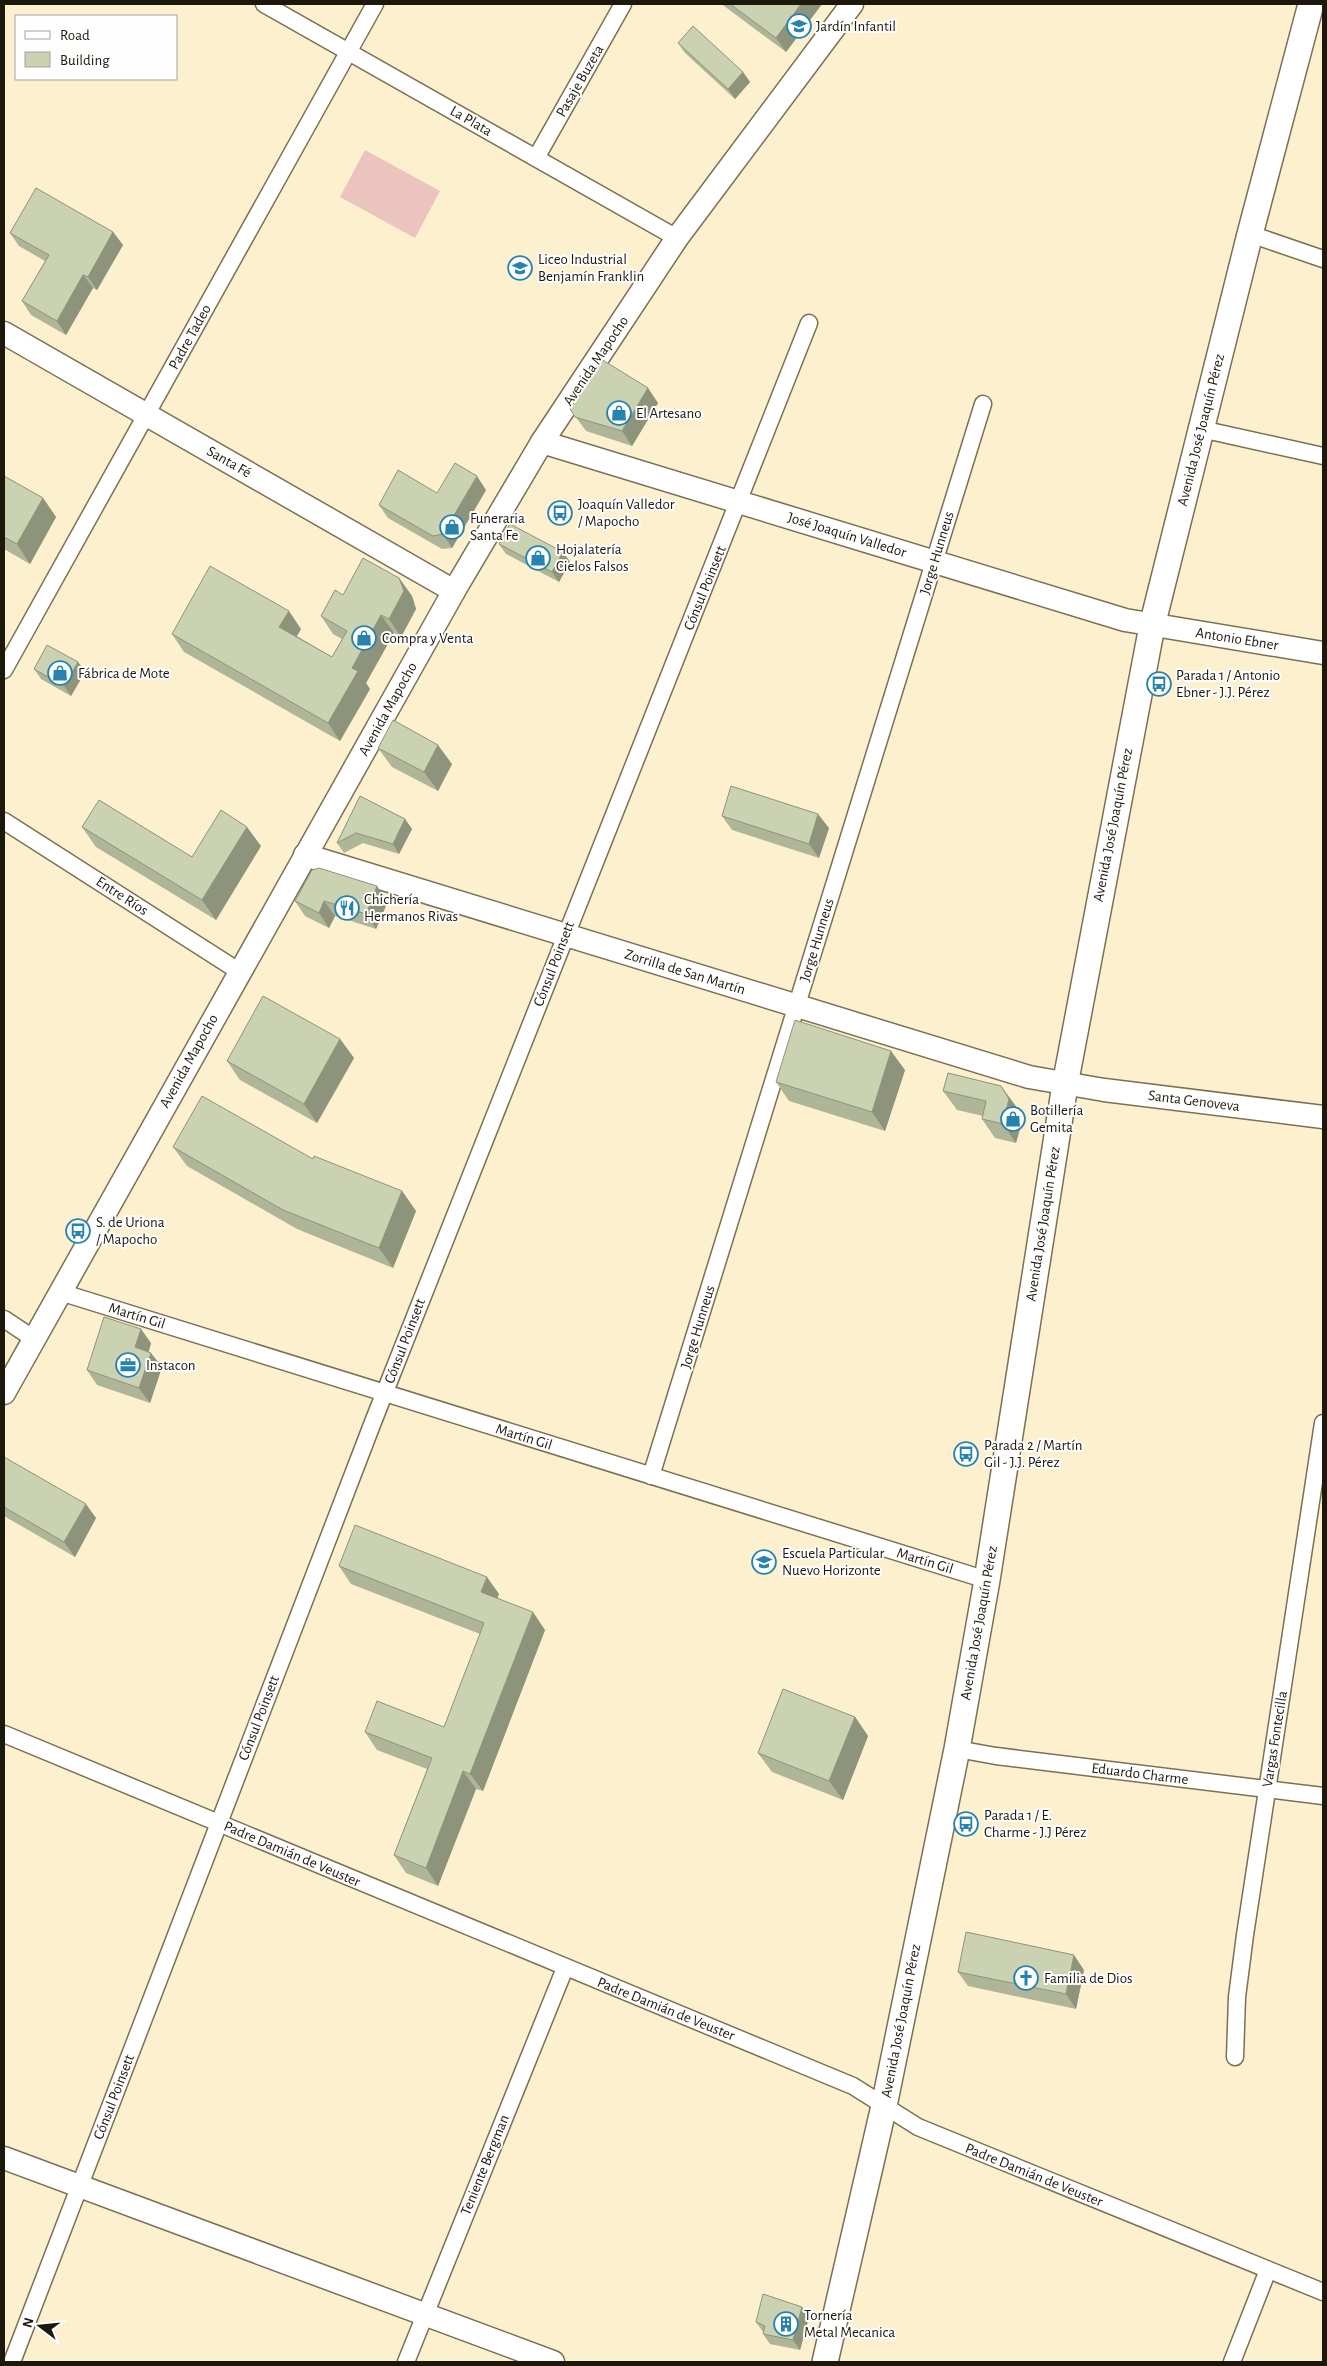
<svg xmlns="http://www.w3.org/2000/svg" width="1327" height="2366" font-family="'Alegreya Sans',sans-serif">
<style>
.garden{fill:#ebc4be}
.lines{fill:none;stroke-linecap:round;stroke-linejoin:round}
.street-casing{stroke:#7c7053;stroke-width:19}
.secondary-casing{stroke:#7c7053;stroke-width:25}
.primary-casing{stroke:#7c7053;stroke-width:28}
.street{stroke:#fff;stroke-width:16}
.secondary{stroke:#fff;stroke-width:22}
.primary{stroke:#fff;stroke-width:25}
.wall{fill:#afb598}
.shaded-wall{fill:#8e937c}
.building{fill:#cbd2b1;stroke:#8e937c}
.labels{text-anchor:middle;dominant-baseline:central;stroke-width:4;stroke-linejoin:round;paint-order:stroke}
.poi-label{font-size:15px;fill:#1d180c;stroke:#fefefe;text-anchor:start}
.street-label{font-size:15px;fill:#1d180c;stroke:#fefefe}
</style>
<rect width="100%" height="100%" fill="#fdf0cf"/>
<polygon class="garden" points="365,150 440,191 415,238 340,197"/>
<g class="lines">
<g class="street-casing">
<g id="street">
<polyline points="264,4 677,238"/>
<polyline points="536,158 623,4"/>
<polyline points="1250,234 1323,259"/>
<polyline points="1201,429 1323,456"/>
<polyline points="4,670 375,4"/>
<polyline points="4,821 240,972"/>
<polyline points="60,1292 987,1580"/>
<polyline points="4,1319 34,1339"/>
<polyline points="651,1476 983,404"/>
<polyline points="4,1734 853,2086 918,2127 1323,2292"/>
<polyline points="957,1749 996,1756 1323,1796"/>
<polyline points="1235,2057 1237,1997 1245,1935 1323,1423"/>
<polyline points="12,2362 373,1422 809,323"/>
<polyline points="406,2362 565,1968"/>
<polyline points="1232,2362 1268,2270"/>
</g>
</g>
<g class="secondary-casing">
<g id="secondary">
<polyline points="4,333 454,591"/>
<polyline points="542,442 1125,620 1323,653"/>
<polyline points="305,855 1029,1077 1104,1090 1323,1117"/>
<polyline points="4,1393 454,591 542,442 677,238 852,4"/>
<polyline points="4,2158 553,2362"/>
</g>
</g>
<g class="primary-casing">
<polyline id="primary" points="825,2362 884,2106 957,1749 987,1580 1065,1085 1152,626 1250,234 1311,4"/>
</g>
<use href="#street" class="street"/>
<use href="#secondary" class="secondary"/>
<use href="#primary" class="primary"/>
</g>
<g class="wall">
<polygon points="722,4 822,4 786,52 724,6"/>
<polygon points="678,43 743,72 750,82 735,99 685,53"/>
<polygon points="113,232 123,245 97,290 93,288 66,335 31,315 22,301 45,261 19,246 10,233"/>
<polygon points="658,403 632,446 586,431 570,409"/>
<polygon points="4,476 43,498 56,517 30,564 4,549"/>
<polygon points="486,490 452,548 442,549 388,518 379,505"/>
<polygon points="499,544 563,552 570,562 559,582 506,554"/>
<polygon points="399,578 412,596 416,609 401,637 394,633 366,683 370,689 340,741 184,652 172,634 301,629 297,636 332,657 342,639 333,634 321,616"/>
<polygon points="78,662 85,672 71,696 41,679 34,669"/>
<polygon points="378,748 452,764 438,791 392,767"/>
<polygon points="360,796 405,819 412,829 399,854 363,843 344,853 337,843"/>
<polygon points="722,816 829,828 819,858 732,830"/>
<polygon points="82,827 192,857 261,846 216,920 96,847"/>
<polygon points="295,901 388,901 376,929 335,916 329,928 305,916"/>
<polygon points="340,1039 354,1058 317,1123 240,1080 227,1061"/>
<polygon points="905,1070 885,1131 789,1101 776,1082"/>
<polygon points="943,1091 1015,1105 1023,1118 1016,1143 995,1138 982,1119 983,1116 957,1110"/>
<polygon points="173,1147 313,1159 402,1191 416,1211 393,1268 297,1229 187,1166"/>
<polygon points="151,1343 149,1352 162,1367 150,1403 97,1385 87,1370"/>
<polygon points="4,1457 96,1518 75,1557 4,1516"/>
<polygon points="339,1566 499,1594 497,1599 545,1630 483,1791 476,1789 438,1886 406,1873 394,1855 427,1769 377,1750 365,1732 444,1727 480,1634 351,1584"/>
<polygon points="855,1717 868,1736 843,1800 772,1772 758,1753"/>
<polygon points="1084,1970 1076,2009 968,1986 958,1972"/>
<polygon points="802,2307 809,2317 800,2350 770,2344 763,2334 763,2332 756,2322"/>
</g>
<g class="shaded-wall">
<polygon points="801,4 822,4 786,52 776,38"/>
<polygon points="743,72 750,82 735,99 728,89"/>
<polygon points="113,232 123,245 97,290 88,277"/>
<polygon points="83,275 93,288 66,335 57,321"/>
<polygon points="648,388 658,403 632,446 622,431"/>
<polygon points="477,476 486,490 452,548 443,534"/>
<polygon points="43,498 56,517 30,564 17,544"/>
<polygon points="563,552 570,562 559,582 552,572"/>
<polygon points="399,578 412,596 416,609 401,637 389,619"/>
<polygon points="289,611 301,629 292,644 279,627"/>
<polygon points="381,615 394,633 366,683 370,689 340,741 328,723 352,668"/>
<polygon points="78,662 85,672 71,696 64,686"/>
<polygon points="438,745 452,764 438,791 424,772"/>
<polygon points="818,814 829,828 819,858 809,844"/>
<polygon points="405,819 412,829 399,854 393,844"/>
<polygon points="247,827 261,846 216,920 202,900"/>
<polygon points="377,886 388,901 376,929 366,914"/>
<polygon points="324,901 335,916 329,928 319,913"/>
<polygon points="340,1039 354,1058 317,1123 304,1104"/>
<polygon points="891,1051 905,1070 885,1131 872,1112"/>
<polygon points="1001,1086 1015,1105 1023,1118 1016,1143 1003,1124"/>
<polygon points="402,1191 416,1211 393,1268 379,1248"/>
<polygon points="141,1329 151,1343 145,1362 135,1347"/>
<polygon points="151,1353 162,1367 150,1403 139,1388"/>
<polygon points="86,1504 96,1518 75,1557 64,1542"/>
<polygon points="487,1577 499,1594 493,1610 481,1592"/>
<polygon points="533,1612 545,1630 483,1791 470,1774"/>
<polygon points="855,1717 868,1736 843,1800 829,1781"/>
<polygon points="463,1771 476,1789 438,1886 426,1868"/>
<polygon points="1074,1955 1084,1970 1076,2009 1066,1994"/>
<polygon points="802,2307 809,2317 800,2350 793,2340"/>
</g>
<g class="building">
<polygon points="730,4 801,4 776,38"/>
<polygon points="693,26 743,72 728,89 678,43"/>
<polygon points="36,188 113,232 88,277 83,275 57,321 22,301 49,255 10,233"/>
<polygon points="601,359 648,388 622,431 575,417 570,409"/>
<polygon points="455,463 477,476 443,534 433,536 379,505 398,470 437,493"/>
<polygon points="4,476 43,498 17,544 4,537"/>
<polygon points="510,524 563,552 552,572 499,544"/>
<polygon points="363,558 399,578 404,591 389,619 381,615 352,668 358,671 328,723 172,634 210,566 289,611 279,627 332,657 347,631 321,616 335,590 343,595"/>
<polygon points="47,645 78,662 64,686 34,669"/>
<polygon points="393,720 438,745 424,772 378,748"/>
<polygon points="731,786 818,814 809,844 722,816"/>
<polygon points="360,796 405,819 393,844 356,833 337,843"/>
<polygon points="99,800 192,857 221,810 247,827 202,900 82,827"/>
<polygon points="319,868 377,886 366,914 324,901 319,913 295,901 312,870"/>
<polygon points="263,996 340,1039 304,1104 227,1061"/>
<polygon points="795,1020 891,1051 872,1112 776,1082"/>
<polygon points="948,1073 1001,1086 1009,1099 1003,1124 982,1119 986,1101 943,1091"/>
<polygon points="202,1096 313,1159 314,1156 402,1191 379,1248 283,1210 173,1147"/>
<polygon points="104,1317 141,1329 135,1347 151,1353 139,1388 87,1370"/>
<polygon points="4,1457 86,1504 64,1542 4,1507"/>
<polygon points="355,1525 487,1577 481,1592 533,1612 470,1774 463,1771 426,1868 394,1855 432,1758 365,1732 377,1701 444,1727 484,1623 339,1566"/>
<polygon points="783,1689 855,1717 829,1781 758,1753"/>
<polygon points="966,1932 1074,1955 1066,1994 958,1972"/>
<polygon points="763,2294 802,2307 793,2340 763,2334 765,2326 756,2322"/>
</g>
<defs>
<g id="school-ring" transform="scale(1.25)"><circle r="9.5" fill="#fefefe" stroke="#2683b0" stroke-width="1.5"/><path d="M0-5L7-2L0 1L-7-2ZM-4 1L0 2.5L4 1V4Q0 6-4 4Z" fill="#2683b0"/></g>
<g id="shop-ring" transform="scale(1.25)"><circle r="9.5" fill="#fefefe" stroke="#2683b0" stroke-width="1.5"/><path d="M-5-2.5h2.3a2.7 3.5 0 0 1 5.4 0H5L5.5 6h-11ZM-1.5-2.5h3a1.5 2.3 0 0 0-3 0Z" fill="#2683b0"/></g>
<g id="bus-ring" transform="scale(1.25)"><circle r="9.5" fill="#fefefe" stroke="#2683b0" stroke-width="1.5"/><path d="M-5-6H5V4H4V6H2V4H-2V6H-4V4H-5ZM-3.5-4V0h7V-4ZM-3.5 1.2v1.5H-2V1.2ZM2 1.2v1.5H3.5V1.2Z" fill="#2683b0"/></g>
<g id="restaurant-ring" transform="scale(1.25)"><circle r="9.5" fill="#fefefe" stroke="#2683b0" stroke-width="1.5"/><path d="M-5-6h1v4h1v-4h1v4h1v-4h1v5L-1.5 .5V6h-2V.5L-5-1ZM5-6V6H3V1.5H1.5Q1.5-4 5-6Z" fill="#2683b0"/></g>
<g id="office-ring" transform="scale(1.25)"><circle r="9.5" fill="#fefefe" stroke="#2683b0" stroke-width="1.5"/><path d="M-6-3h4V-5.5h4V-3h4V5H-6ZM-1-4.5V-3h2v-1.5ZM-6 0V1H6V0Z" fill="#2683b0"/></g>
<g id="church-ring" transform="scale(1.25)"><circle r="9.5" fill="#fefefe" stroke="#2683b0" stroke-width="1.5"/><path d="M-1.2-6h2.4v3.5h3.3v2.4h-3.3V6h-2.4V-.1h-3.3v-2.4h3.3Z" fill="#2683b0"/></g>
<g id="building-ring" transform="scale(1.25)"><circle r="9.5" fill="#fefefe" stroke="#2683b0" stroke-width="1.5"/><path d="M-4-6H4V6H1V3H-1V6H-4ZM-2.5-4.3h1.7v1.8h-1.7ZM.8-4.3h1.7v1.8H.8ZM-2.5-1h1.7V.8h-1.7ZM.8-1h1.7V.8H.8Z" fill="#2683b0"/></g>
</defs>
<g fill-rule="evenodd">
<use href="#school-ring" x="799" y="26"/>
<use href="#school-ring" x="520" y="268"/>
<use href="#shop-ring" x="619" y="413"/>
<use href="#bus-ring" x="560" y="513"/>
<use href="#shop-ring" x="452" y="527"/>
<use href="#shop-ring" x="538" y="558"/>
<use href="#shop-ring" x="364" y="638"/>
<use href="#shop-ring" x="60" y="673"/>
<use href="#bus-ring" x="1159" y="684"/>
<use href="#restaurant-ring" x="347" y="908"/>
<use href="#shop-ring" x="1013" y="1119"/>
<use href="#bus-ring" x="78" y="1231"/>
<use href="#office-ring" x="128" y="1365"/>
<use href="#bus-ring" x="966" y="1454"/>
<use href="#school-ring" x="764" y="1562"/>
<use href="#bus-ring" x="966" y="1824"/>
<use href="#church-ring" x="1026" y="1978"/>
<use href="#building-ring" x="786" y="2324"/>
</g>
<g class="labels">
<g class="poi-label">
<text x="816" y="26">Jardín Infantil</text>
<text x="538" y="259">Liceo Industrial<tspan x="538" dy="17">Benjamín Franklin</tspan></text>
<text x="636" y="413">El Artesano</text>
<text x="578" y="504">Joaquín Valledor<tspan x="578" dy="17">/ Mapocho</tspan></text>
<text x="470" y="518">Funeraria<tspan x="470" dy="17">Santa Fe</tspan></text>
<text x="556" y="549">Hojalatería<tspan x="556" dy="17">Cielos Falsos</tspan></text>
<text x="382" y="638">Compra y Venta</text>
<text x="78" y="673">Fábrica de Mote</text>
<text x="1176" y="675">Parada 1 / Antonio<tspan x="1176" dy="17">Ebner - J.J. Pérez</tspan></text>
<text x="364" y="899">Chichería<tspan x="364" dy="17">Hermanos Rivas</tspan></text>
<text x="1030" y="1110">Botillería<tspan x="1030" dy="17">Gemita</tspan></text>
<text x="96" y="1222">S. de Uriona<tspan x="96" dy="17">/ Mapocho</tspan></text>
<text x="146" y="1365">Instacon</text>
<text x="984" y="1445">Parada 2 / Martín<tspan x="984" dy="17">Gil - J.J. Pérez</tspan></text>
<text x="782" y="1553">Escuela Particular<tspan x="782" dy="17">Nuevo Horizonte</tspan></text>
<text x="984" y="1815">Parada 1 / E.<tspan x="984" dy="17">Charme - J.J Pérez</tspan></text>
<text x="1044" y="1978">Familia de Dios</text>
<text x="804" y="2315">Tornería<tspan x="804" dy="17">Metal Mecanica</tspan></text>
</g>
<g class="street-label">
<text transform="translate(580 81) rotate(-60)">Pasaje Buzeta</text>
<text transform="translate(471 121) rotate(30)">La Plata</text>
<text transform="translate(190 337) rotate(-61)">Padre Tadeo</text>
<text transform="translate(596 361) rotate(-56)">Avenida Mapocho</text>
<text transform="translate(1201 430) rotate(-76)">Avenida José Joaquín Pérez</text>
<text transform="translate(229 462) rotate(30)">Santa Fé</text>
<text transform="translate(847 535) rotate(17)">José Joaquín Valledor</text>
<text transform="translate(937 553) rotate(-73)">Jorge Hunneus</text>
<text transform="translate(705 588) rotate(-68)">Cónsul Poinsett</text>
<text transform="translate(1237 639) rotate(9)">Antonio Ebner</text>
<text transform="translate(388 709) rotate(-61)">Avenida Mapocho</text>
<text transform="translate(1113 825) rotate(-79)">Avenida José Joaquín Pérez</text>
<text transform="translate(122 896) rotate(33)">Entre Ríos</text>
<text transform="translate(817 940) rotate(-73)">Jorge Hunneus</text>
<text transform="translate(554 964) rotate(-69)">Cónsul Poinsett</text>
<text transform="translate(685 972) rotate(17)">Zorrilla de San Martín</text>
<text transform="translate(189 1061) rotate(-61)">Avenida Mapocho</text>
<text transform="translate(1194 1101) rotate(7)">Santa Genoveva</text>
<text transform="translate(1043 1224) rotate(-81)">Avenida José Joaquín Pérez</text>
<text transform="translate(137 1316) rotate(17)">Martín Gil</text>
<text transform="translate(698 1327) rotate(-73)">Jorge Hunneus</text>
<text transform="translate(405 1341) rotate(-69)">Cónsul Poinsett</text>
<text transform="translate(524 1437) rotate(17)">Martín Gil</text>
<text transform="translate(925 1561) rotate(17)">Martín Gil</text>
<text transform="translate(979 1623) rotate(-80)">Avenida José Joaquín Pérez</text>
<text transform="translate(259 1718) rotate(-69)">Cónsul Poinsett</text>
<text transform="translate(1275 1739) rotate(-81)">Vargas Fontecilla</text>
<text transform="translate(1140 1774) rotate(7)">Eduardo Charme</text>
<text transform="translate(292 1854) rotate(23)">Padre Damián de Veuster</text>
<text transform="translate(666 2009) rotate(22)">Padre Damián de Veuster</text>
<text transform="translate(901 2021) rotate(-79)">Avenida José Joaquín Pérez</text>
<text transform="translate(114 2097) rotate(-69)">Cónsul Poinsett</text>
<text transform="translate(485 2165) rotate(-68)">Teniente Bergman</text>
<text transform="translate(1034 2175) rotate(22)">Padre Damián de Veuster</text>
</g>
</g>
<rect width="1327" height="2366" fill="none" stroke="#1d180c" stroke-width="10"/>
<rect x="15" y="15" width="162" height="65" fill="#fefefe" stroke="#a4a29d"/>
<rect x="25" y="31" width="25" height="8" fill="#ffffff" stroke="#a4a29d"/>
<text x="60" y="40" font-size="15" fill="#1d180c">Road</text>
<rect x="25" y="52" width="25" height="15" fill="#cbd2b1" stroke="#a4a29d"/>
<text x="60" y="65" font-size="15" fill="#1d180c">Building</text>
<g transform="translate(40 2326) rotate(286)" stroke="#fefefe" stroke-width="4" paint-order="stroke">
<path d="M0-4L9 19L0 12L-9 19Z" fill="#1d180c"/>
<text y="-8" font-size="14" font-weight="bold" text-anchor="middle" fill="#1d180c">N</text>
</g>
</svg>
